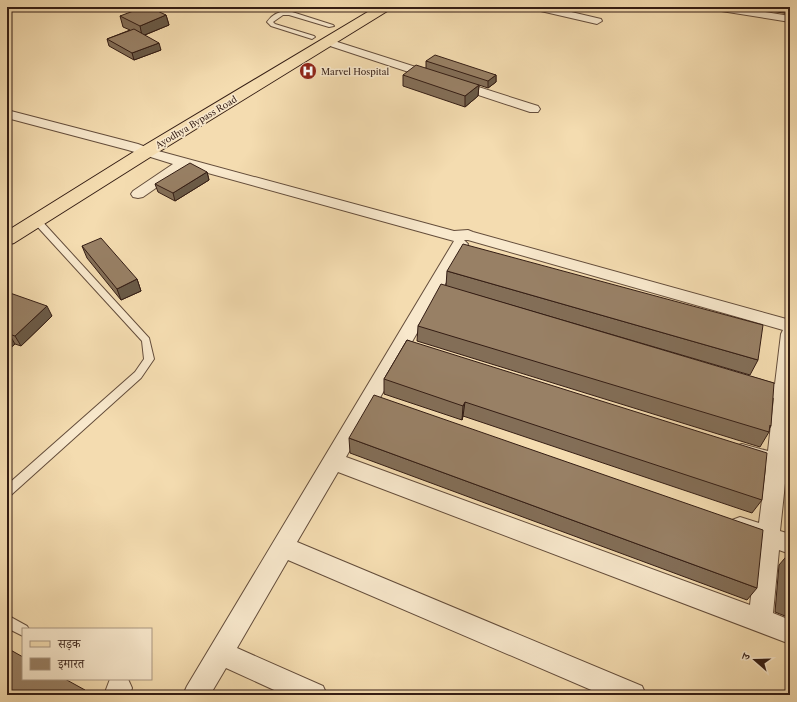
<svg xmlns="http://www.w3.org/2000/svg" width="797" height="702" font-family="'Libre Caslon Text','Noto Serif Devanagari',serif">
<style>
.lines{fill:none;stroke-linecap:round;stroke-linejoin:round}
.lane-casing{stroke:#644d3b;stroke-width:2}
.street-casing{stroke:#644d3b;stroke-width:2}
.primary-casing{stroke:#341d14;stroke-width:2}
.lane{fill:#f8e8cc;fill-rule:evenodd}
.street{fill:#f8e8cc;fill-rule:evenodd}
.primary{fill:#f4dcb0;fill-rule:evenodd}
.wall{fill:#836e57;stroke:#341d14}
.shaded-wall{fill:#6a5a47;stroke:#341d14}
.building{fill:#988065;stroke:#341d14}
.labels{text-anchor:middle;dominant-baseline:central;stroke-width:3;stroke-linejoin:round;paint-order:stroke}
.far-poi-label{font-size:9px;fill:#341d14;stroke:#f8e8cc;text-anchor:start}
.far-street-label{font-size:9px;fill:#341d14;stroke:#f8e8cc}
</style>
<rect width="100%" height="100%" fill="#f4dcb0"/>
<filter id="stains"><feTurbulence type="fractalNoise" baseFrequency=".005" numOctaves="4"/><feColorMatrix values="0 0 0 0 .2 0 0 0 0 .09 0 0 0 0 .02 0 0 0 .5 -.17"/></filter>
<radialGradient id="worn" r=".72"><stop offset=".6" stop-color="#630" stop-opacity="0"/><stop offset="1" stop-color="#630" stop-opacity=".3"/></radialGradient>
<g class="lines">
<g class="lane-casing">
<g id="lane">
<path d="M289,11L333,25L334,26L329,27L289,15H283L273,22L275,24L314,36L315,37L312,39L271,26L267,22C272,14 281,11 289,11Z"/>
<polygon points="34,219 40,219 149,338 154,359 141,378 11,495 7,497 7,485 135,372 144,359 142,341 34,223"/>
<polygon points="7,615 27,626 29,629 23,629 23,636 7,628"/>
</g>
</g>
<g class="street-casing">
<g id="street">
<polygon points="531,7 550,7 601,19 602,21 597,24 532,9"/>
<polygon points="710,7 734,7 790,16 790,22 715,10"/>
<polygon points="328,39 538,106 540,109 538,112 530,112 324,44 322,42 324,40"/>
<path d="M7,110L138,144L151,149L454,231L468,230L473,232L790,320V428L787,457L790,458V476L786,474L780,531L790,534V554L779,550L773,613L790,620V644L338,472L297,542L642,686L646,695H603L288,560L237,648L323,686L327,695H285L226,668L210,695H183L187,686L454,241L186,167L143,197L138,198L133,197L131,194L133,191L173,164L128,150L7,118ZM464,240H468L783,330L781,334L775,384L751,377L744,379L742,384L744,389L774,398L768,451L742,444L735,446L732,452L735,458L766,468L759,523L740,517L732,520L729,527L732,534L757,543L750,605L346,457L468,244Z"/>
<polygon points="110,679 128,679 132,688 130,695 104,695"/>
</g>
</g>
<g class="primary-casing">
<polygon id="primary" points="376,7 391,7 389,10 152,156 14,243 7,245 7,231 140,148"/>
</g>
<use href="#lane" class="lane"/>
<use href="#street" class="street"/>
<use href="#primary" class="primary"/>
</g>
<g class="wall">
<polygon points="743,7 790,7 790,14"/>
<polygon points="166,15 169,25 145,35 161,50 134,60 109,46 107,39 130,30 123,27 120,16"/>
<polygon points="426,61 496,75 496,82 488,88 479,85 478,96 465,107 403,86 403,75 426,68"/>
<polygon points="207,172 209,180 175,201 158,192 155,184"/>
<polygon points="82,246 137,279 141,291 121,300 87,258"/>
<polygon points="447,271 758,360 750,375 470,293 771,426 769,429 769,432 760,447 417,341 418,326 446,286"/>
<polygon points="7,296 52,316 21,346 15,344 7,351"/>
<polygon points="407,340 762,500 752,513 463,416 462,420 384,394 384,379"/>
<polygon points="349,438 757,588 747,600 350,453"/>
<polygon points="790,552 790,618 775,612 779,565"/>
</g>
<g class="shaded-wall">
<polygon points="166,15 169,25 142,36 140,26"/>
<polygon points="159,43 161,50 134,60 132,53"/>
<polygon points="496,75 496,82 488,88 488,81"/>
<polygon points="479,85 478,96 465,107 465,96"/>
<polygon points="207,172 209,180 175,201 173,193"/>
<polygon points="137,279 141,291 121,300 117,289"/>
<polygon points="47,306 52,316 21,346 15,336"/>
<polygon points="9,334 15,344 7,351 7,335"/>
<polygon points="465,402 463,416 462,420 463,406"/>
<polygon points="85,690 90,695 81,695"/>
</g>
<g class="building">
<polygon points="144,7 149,7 166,15 140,26 120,16"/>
<polygon points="134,29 159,43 132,53 107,39"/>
<polygon points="435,55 496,75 488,81 426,61"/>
<polygon points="416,65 479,85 465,96 403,75"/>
<polygon points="190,163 207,172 173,193 155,184"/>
<polygon points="101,238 137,279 117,289 82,246"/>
<polygon points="463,244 763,325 758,360 447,271"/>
<polygon points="441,284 774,383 771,426 770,425 769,432 418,326"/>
<polygon points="10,293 47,306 15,336 9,334 7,335 7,296"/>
<polygon points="407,340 767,453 762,500 465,402 463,406 384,379"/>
<polygon points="374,395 763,530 757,588 349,438"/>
<polygon points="790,556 790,601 786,600"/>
<polygon points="7,648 23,657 23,679 65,679 85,690 81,695 7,695"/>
</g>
<defs>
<g id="hospital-disc" transform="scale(0.9)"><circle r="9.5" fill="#8f2418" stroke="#f8e8cc"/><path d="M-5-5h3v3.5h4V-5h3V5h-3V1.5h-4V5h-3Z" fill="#fff"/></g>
</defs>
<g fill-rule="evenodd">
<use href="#hospital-disc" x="308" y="71"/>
</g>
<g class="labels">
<g class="far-poi-label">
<text x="321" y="71">Marvel Hospital</text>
</g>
<g class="far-street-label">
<text transform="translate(196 122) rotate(-31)">Ayodhya Bypass Road</text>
</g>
</g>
<rect width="797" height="702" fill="none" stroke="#f4dcb0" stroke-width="24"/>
<rect x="8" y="8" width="781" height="686" fill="none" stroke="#341d14" stroke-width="2"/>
<rect x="12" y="12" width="773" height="678" fill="none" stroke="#341d14"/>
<rect x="22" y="628" width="130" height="52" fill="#f8e8cc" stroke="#aa9782"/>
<rect x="30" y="641" width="20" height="6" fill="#f4dcb0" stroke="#aa9782"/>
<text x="58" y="648" font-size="12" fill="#341d14">सड़क</text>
<rect x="30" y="658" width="20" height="12" fill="#988065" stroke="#aa9782"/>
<text x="58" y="668" font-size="12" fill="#341d14">इमारत</text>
<g transform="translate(755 660) rotate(290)" stroke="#f8e8cc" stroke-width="3" paint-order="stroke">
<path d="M0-3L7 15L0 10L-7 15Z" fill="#341d14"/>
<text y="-6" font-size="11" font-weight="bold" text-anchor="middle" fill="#341d14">उ</text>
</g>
<rect width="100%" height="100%" filter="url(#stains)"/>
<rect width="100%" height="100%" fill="url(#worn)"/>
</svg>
